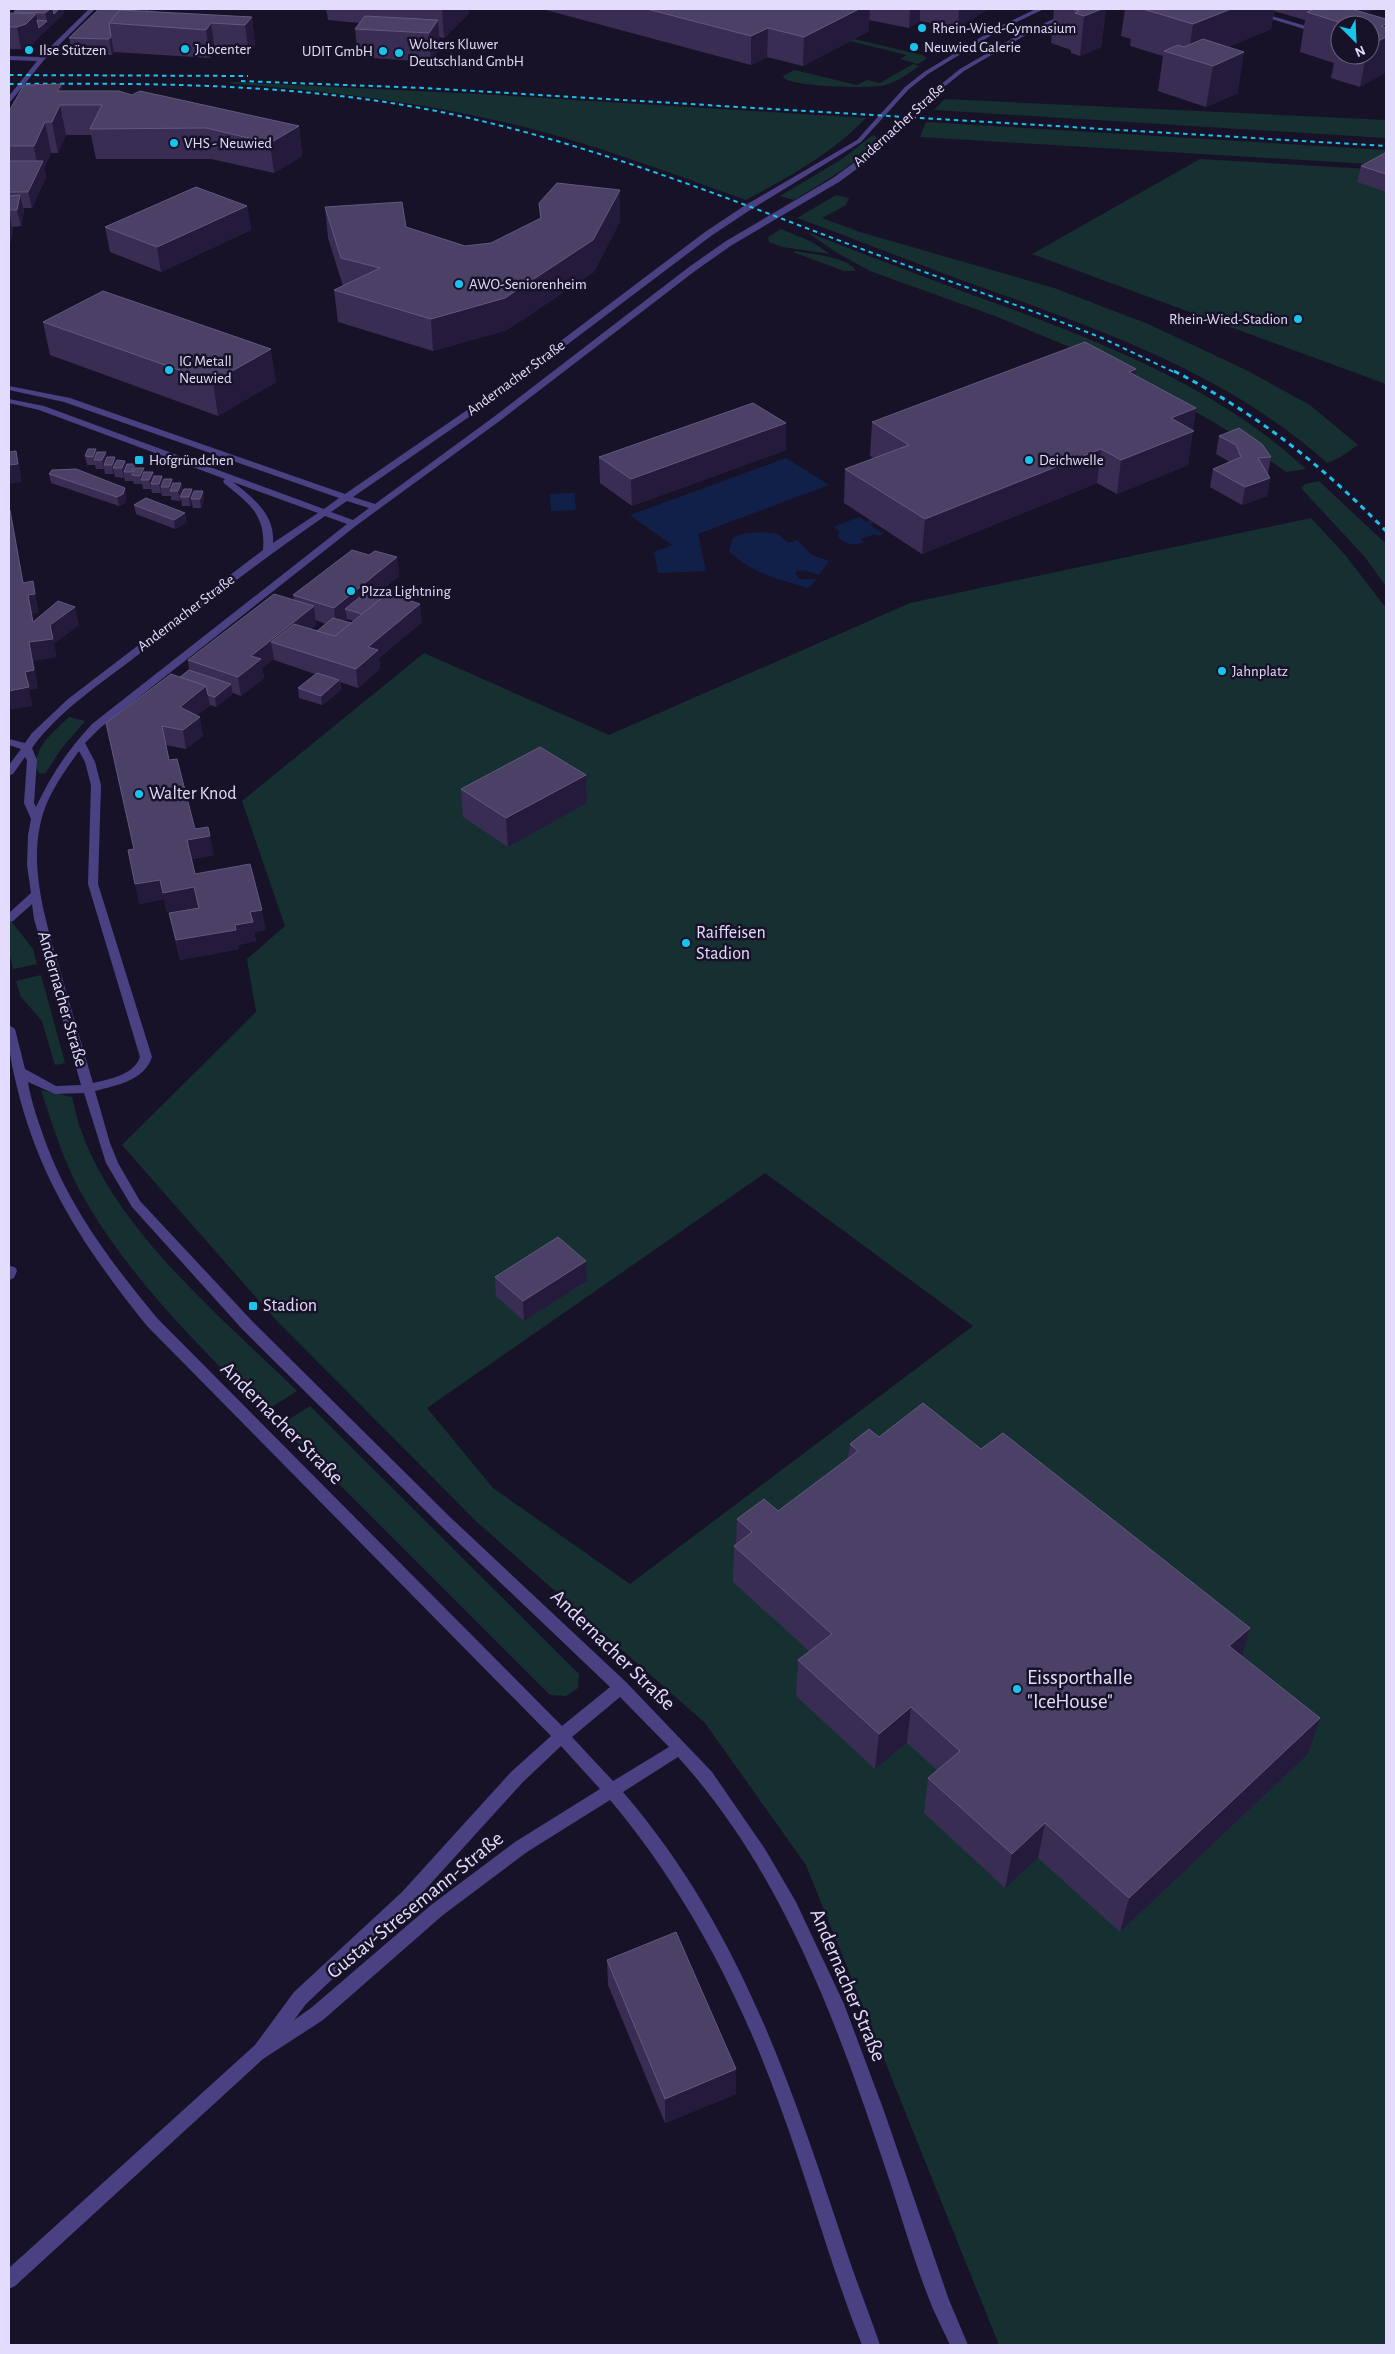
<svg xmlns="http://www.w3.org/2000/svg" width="1395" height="2354" font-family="'Alegreya Sans',sans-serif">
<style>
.green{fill:#163031;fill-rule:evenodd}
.water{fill:#112048}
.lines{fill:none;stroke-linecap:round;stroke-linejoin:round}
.minor{fill:#4a4183;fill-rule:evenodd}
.rail-far1{stroke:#18c3ec;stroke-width:2;stroke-dasharray:4.5 4;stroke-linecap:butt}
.rail{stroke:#18c3ec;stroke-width:3;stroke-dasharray:5.5 5;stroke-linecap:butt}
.wall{fill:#392d54;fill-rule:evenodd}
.shaded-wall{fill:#241a3b}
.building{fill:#4b4066;stroke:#63587d}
.poi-dot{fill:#18c3ec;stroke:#181228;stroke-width:2}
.labels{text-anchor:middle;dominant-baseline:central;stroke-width:5;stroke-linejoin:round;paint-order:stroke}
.far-poi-label{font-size:15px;fill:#e3dcfc;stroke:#181228;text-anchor:start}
.far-street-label{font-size:15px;fill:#e3dcfc;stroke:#181228}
.poi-label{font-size:18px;fill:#e3dcfc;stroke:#181228;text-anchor:start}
.street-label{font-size:18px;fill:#e3dcfc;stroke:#181228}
.near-street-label{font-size:21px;fill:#e3dcfc;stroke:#181228}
.near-poi-label{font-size:21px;fill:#e3dcfc;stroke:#181228;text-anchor:start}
</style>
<rect width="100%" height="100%" fill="#181228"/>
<g class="green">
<polygon points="854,39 922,55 927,58 918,64 900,59 907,55 850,41"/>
<path d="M913,64L919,66C909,73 897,82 885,85C870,89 794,87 784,78L783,76L794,70L857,85L867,80L880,83Z"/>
<path d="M236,82L498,95L866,118C831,154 790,176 746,200C667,172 589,142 508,123C415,101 322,91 227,83Z"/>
<polygon points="945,99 1386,120 1386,138 934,110"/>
<polygon points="926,122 1386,150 1386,165 920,137"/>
<path d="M873,135L878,138C856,165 823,182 794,200L780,196L842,159Z"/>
<polygon points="1200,159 1386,170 1386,384 1032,254"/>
<path d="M836,195L849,198L846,205L822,218L860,232L1054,288L1148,324L1246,370L1310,405L1358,445L1339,458L1327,463C1228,374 1101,330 978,286C917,264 858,240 797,218Z"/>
<polygon points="781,229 812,242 830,254 782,247 769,242 768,237"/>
<path d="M807,232C858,252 908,271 959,290C1080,334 1210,380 1306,469L1286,472L1235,435L1154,387L1108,363L995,316L870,271L834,251Z"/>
<path d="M795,251C811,254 849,257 856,271H844L793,252Z"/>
<polygon points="1319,481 1386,544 1386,586 1364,556 1301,488 1305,484"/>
<path d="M1311,518L1346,556L1386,608V2345H999L806,1865L705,1723L478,1523L275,1319L122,1145L256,1012L247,959L285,926L242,801L424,653L609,735L910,603ZM765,1173L973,1326L630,1584L493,1488L427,1408Z"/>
<path d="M69,717L85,721L61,749L45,774L39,773C28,751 55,731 69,717Z"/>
<polygon points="11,921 33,949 37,964 13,969 9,951 9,922"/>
<polygon points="41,975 65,1063 55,1065 42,1021 21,997 16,981"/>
<path d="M41,1090L72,1097C75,1109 77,1121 82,1133C118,1232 223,1319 297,1391L264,1412C199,1345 132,1281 85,1200C65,1166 53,1127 41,1090Z"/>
<polygon points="310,1406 579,1674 578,1688 566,1696 550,1695 280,1425"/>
</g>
<g class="water">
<polygon points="786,458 829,485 698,534 706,571 658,573 654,552 672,545 630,515"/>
<polygon points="574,493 576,510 551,511 550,494"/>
<path d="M859,517L867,522L870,520L874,523L870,525L884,534L878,536L875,534L861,539L864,542C854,546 844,545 838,536L839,531L833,527Z"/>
<path d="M762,532L778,534L788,543L797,540L812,555L829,561L819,575L803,570L796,572V575L800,579H817L809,588C780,580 751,573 729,551L733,538L741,534Z"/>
</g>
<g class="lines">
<g class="minor">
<polygon points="89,9 95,9 44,60 11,101 9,102 9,96 37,61 9,60 9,56 40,57"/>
<path d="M1036,9H1044L1000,30L928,74L909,89L861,142L750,210L711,236L495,399L353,497L375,504L495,416L689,267L726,241L833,178L863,156L915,105L960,69L1020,34L1076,9H1084L1024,36L964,71L919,107L869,160L839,182L732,245L695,271L501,420L357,525L100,728L85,743L95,762L101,785L98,884L152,1057C144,1081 117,1085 95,1091L110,1143L118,1163L140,1201L253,1322L450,1517L626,1682L712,1772L765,1849L796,1902L844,2004L884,2111L949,2300L968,2345H950L933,2309C915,2265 902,2218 887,2173C838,2026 784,1874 678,1757L623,1792C741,1929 792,2088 848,2256C858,2286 870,2315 880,2345H862C831,2267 809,2185 780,2106C740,1995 686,1890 610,1800L527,1852L443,1915L323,2020L263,2059L15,2286L9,2289V2268L255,2045L294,1992L402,1892L511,1772L551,1736L147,1326C90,1255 44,1188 20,1099C14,1074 7,1051 9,1025L15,1029L25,1069L56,1086L81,1085L34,919L32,904L13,921L9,922V913L31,893L27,865L28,835L31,819L24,803L27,760L25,757L13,774L9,775V765L21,749L9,745V739L25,743L32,733L68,699L263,550C266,514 249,504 224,483L223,481L225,479L39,410L9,403V399L44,406L324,509L339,498L64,402L9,390V386L70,398L345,494L489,395L705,232L744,206L857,140L905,87L924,72L996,28ZM233,482L318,513L273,543C275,514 253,498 233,482ZM347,501L369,508L353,520L331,512ZM325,516L347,524L92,724C68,750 51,775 36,807L34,803L37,760L32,748C60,709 105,681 143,651C203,605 263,559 325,516ZM79,751L85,762L91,785L88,884L140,1057C134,1075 110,1079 93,1083C83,1049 73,1015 63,981C49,931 28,873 41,821C47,795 64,772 79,751ZM28,1082L55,1094L84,1093L106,1163L132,1207L243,1330L440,1525L610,1687L562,1726L157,1318C109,1260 65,1202 41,1129C36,1115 30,1096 28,1082ZM620,1697L669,1747L613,1781L572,1737ZM561,1746L600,1789L515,1842L431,1905L311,2008L294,2020L306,2004L414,1902L523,1782Z"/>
<polygon points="1239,9 1248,9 1340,36 1340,40"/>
<polygon points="11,1266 16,1268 17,1271 14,1278 9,1280 9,1267"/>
</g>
<g class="rail-far1">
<polyline points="9,75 248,76"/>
<polyline points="241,81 424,88 1386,146"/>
<path d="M9,84C155,83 302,83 446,113C575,140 699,187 822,234C898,263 975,290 1051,318L1102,338L1176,373"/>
</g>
<path class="rail" d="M1174,371C1256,413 1322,465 1386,531"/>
</g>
<g class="wall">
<polygon points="18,9 64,9 64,13 40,36 31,46 21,49 9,49 9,13 14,13 14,12"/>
<polygon points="99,9 157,9 154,12 252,17 255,46 249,53 215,51 210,58 114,52 112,55 72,53 69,38"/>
<polygon points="326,9 468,9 469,13 444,38 439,37 440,49 431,62 358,57 355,29 359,23 328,20"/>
<polygon points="542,9 988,9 958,28 920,21 909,28 869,20 869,31 803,66 767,57 751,65"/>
<polygon points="1054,9 1106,9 1101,47 1080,56 1071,53 1071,50 1051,43"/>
<path d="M1125,9H1374L1365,13L1386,19L1360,87L1331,78L1334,63L1300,52L1305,20L1274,11L1271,29L1228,47L1238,93L1206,107L1158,91L1163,56L1130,46L1131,39L1121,36ZM1340,25H1370V55H1340Z"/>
<polygon points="63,91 132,95 299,126 302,156 274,173 211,159 96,159 91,135 66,135 58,153 51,153 44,168 46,177 32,208 23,208 24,211 21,226 12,227 13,233 9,246 9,111"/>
<polygon points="1386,154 1386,192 1357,182 1361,166"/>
<polygon points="620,190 620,221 594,272 507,330 433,351 338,322 334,290 343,286 328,238 325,207 406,227 465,246 491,243 540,219 539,203"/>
<polygon points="247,206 251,230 161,272 110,252 105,227"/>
<polygon points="43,322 276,382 218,416 50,355"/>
<polygon points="1136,369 1135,376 1196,408 1188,465 1117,494 1097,483 922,554 844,503 845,469 874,458 870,456 872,422"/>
<polygon points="1219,436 1271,457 1268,474 1270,478 1267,496 1242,505 1210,487 1213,469 1230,462 1216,454"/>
<polygon points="786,450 632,506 600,483 599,457"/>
<polygon points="97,453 107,458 116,462 125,461 126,465 135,464 136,468 144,472 153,472 154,476 162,476 163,481 172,479 173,483 181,483 183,491 193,494 203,491 204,500 201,508 193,508 192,503 190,506 182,506 181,498 180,501 171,500 171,496 162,496 161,491 161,493 152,493 151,488 151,489 143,489 142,484 134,484 133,481 125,481 124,476 124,478 115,477 114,472 113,474 105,474 104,468 104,469 96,469 95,465 87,465 85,456"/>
<polygon points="49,474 126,497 125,503 119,506 51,483"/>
<polygon points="134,505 187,522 175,529 136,514"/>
<path d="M369,555L397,557L399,576L379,592L422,622L379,658L380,669L358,688L340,682L341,690L322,705L299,698L298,688L315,674L274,660V659L262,668L264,678L241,696L233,693L216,707L210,705L196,716L203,736L186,749L166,745L169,760L195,829L214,855L192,859L195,874L266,930L254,932L256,941L238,945L239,949L180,960L169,913L198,908V907L167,912L164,899L139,904L134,849L106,723L180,677L189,670L188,660L294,600L293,595ZM347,619L354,621L351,623L343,621ZM315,620L326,624L317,631L311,629L316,625Z"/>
<polygon points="586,775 587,803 508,847 463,817 461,789"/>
<polygon points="495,1277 587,1281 524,1321 496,1296"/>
<polygon points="879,1437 981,1449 1250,1628 1242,1656 1308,1754 1120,1932 1038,1858 1005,1888 924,1813 928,1778 937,1770 907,1743 875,1769 796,1696 798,1660 809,1651 733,1582 734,1546 736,1544 737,1519 778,1511 848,1458 850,1444"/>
<polygon points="607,1960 736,2069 736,2094 665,2123 608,1985"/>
</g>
<g class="shaded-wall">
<polygon points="50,9 64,9 64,13 40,36 31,46 21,49 17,27 36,14 39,28 47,21 45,13"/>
<polygon points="136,9 145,9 146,16 132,12"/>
<polygon points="148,9 157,9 149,16"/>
<polygon points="442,9 468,9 469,13 444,38"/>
<polygon points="859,9 870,9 869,31 803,66 804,37"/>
<polygon points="910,9 920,9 920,21 909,28"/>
<polygon points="959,9 988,9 958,28"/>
<polygon points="1102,9 1106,9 1101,47 1080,56 1084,16"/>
<polygon points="1231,9 1274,9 1271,29 1196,61 1188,59 1193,24"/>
<polygon points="1337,9 1374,9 1343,23"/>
<polygon points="252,17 255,46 249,53 245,25"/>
<polygon points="438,20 440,49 431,62 429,33"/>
<polygon points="211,23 215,51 210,58 206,30"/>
<polygon points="1386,24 1386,73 1360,87 1366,55 1370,55 1370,45 1381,26"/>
<polygon points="768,28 767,57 751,65 751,36"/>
<polygon points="111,37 114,52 112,55 109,39"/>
<polygon points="1244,52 1238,93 1206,107 1213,66"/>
<polygon points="62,84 65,105 60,105 66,135 58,153 52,122 57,91"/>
<polygon points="45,122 51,153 44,168 46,177 32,208 28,192 38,170 34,146"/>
<polygon points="299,126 302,156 274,173 270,143"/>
<polygon points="620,190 620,221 594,272 507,330 433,351 431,319"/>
<polygon points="20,195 24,211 21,226 17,210"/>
<polygon points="247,206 251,230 161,272 157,247"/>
<polygon points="10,217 13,233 9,246 9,221"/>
<polygon points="271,349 276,382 218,416 213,382"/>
<polygon points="1136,369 1132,403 1129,372"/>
<polygon points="1196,408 1188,465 1117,494 1121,460 1171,418"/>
<polygon points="786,423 786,450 632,506 631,479"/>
<polygon points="96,449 98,458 94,460 95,466 93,457"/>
<polygon points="1101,449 1097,483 922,554 925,519"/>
<polygon points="16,451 20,469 22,482 9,484 9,465"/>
<polygon points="106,452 107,461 104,465 104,469 102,460"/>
<polygon points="115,457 117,466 113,468 114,472 113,474 112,465"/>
<polygon points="125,461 127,470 124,472 124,478 122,468"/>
<polygon points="135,464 137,473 132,475 132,472"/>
<polygon points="144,468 145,477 141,480 142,485 140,476"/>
<polygon points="153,472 154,481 151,484 151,489 149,480"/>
<polygon points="162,476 164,485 161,487 161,493 159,484"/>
<polygon points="1270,478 1267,496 1242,505 1245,487"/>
<polygon points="172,479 174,488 170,491 169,487"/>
<polygon points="181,483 183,492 180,497 180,501 178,491"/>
<polygon points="125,488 126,497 125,503 119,506 117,497"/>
<polygon points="192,489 194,498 191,499 192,503 190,506 189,497"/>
<polygon points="203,491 204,500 201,508 200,499"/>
<polygon points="10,510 14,528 27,601 23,583"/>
<polygon points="185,513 187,522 175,529 174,520"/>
<polygon points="397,557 399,576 354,612 345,609 347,618 336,627 334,608"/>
<polygon points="33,581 39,613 32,614 37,641 28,595"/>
<polygon points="420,604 422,622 379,658 380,669 358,688 356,669 368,647"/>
<polygon points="314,606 316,625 288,647 271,642 274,659 262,668 264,678 241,696 238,677 251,656"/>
<polygon points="75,607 79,625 54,644 57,657 34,661 38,689 29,690 33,706 9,710 9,691 25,672 29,642 50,625"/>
<polygon points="339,680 341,690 322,705 321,696"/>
<polygon points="231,684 233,694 216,707 215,697"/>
<polygon points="206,686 210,705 183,726 180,707"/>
<polygon points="200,717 203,736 186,749 183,730"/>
<polygon points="586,775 587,803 508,847 506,818"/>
<polygon points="210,836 214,855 191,859 187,840"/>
<polygon points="160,880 194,887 198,907 167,912 164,899 139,904 135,884"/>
<polygon points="262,910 266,930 254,932 256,941 238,945 239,949 180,960 176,940 235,925 250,912"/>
<polygon points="586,1261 587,1281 524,1321 523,1301"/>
<polygon points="1250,1628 1240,1664 1229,1646"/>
<polygon points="911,1707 907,1743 875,1769 879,1734"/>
<polygon points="1320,1718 1308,1754 1120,1932 1129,1898"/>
<polygon points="1045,1823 1038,1858 1005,1888 1012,1854"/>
<polygon points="736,2069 736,2094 665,2123 665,2099"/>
</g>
<g class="building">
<polygon points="18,9 50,9 45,13 14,12"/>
<polygon points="53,9 59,9 54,14"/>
<polygon points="99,9 136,9 134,10 120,10 109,23 111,37 109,39 69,38"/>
<polygon points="647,9 859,9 804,37 768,28 751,36"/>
<polygon points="1071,9 1102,9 1084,16 1075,13 1079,11"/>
<polygon points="1143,9 1231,9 1193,24"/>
<polygon points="1314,9 1351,9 1386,19 1386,24 1381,26 1386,28 1386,37 1370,45 1370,25 1348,25 1307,12"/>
<polygon points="120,10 252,17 245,25 211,23 206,30 109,23"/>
<polygon points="9,13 36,14 26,24 17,27 9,27"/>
<polygon points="365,16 438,20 429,33 355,29"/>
<polygon points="37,20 47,21 39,28"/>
<polygon points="1203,39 1244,52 1213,66 1164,51 1178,45 1184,47"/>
<polygon points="62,84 57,91 119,91 132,95 140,91 299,126 270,143 206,128 90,129 102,105 60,105 52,122 45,122 34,146 9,146 9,111 24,85"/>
<polygon points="1385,153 1386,154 1386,174 1361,166"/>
<polygon points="9,161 43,161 28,192 9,192"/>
<polygon points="557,183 620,190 593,240 505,298 431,319 334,290 380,268 341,258 325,207 402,202 406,227 465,246 491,243 541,218 539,203"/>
<polygon points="196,187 247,206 157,247 105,227"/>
<polygon points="20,195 17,210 9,210 9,196"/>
<polygon points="103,291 271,349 213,382 43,322"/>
<polygon points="1085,342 1136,369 1129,372 1196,408 1171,418 1194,431 1121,460 1101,449 925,519 845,469 909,445 872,422"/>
<polygon points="753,403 786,423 631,479 599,457"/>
<polygon points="1239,428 1262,444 1271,457 1258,458 1270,478 1245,487 1213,469 1241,457 1236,445 1219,436"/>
<polygon points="88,449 96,449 93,457 85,456"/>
<polygon points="16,451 18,464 9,465 9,452"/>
<polygon points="97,452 106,452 102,460 94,460"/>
<polygon points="107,457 115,457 112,465 104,465"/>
<polygon points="117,460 125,461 122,468 113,468"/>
<polygon points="127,464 135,464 132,472 124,472"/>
<polygon points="135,468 144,468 140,476 132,475"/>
<polygon points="76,469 125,488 123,494 117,497 49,474 52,470"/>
<polygon points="144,472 153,472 149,480 141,480"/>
<polygon points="154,476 162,476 159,484 151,484"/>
<polygon points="164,479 172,479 169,487 161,487"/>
<polygon points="173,483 181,483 178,491 170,491"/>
<polygon points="184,489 192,489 189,497 180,497"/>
<polygon points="194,491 203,491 200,499 191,499"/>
<polygon points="146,498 185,513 174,520 134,505"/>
<polygon points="9,510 10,510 23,583 33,581 35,594 28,595 33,622 58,601 75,607 50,625 53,639 29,642 34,670 25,672 29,687 9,691"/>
<polygon points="352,550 369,555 375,551 397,557 334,608 293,595"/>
<polygon points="370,589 387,594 362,614 345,609"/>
<polygon points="388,593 420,604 368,647 378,650 356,669 271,642 294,624 335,636"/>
<polygon points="274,594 314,606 251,656 261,659 238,677 188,660"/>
<polygon points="333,618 351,623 335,636 317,631"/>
<polygon points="189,670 231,684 215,697 208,695 206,686 180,677"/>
<polygon points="317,673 339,680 321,696 298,688"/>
<polygon points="171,674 206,686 180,707 200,717 183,730 162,726 169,760 177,759 195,829 208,827 210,836 187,840 195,874 250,864 262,910 250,912 253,922 235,925 236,930 176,940 169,913 199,908 194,887 163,893 160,880 135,884 128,850 134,849 106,723"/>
<polygon points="540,747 586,775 506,818 461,789"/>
<polygon points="558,1237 586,1261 523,1301 495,1277"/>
<polygon points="923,1403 981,1449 1003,1433 1250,1628 1229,1646 1320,1718 1129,1898 1045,1823 1012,1854 928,1778 960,1751 911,1707 879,1734 798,1660 832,1634 734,1546 752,1532 737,1519 764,1499 778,1511 858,1451 850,1444 869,1429 879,1437"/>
<polygon points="676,1932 736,2069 665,2099 607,1960"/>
</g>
<g class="poi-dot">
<circle cx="922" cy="28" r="5"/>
<circle cx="914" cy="47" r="5"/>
<circle cx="185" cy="49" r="5"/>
<circle cx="29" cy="50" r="5"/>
<circle cx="383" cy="51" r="5"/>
<circle cx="399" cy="53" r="5"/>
<circle cx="174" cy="143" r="5"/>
<circle cx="459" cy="284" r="5"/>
<circle cx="1298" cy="319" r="5"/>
<circle cx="169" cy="370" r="5"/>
<rect x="134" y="455" width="10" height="10" rx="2.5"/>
<circle cx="1029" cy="460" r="5"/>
<circle cx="351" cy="591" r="5"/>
<circle cx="1222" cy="671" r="5"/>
<circle cx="139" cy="794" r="5"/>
<circle cx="686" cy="943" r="5"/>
<rect x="248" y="1301" width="10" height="10" rx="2.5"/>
<circle cx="1017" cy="1689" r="5"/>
</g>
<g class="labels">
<g class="far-poi-label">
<text x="932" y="28">Rhein-Wied-Gymnasium</text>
<text x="409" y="44">Wolters Kluwer<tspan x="409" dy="17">Deutschland GmbH</tspan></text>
<text x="924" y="47">Neuwied Galerie</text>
<text x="195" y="49">Jobcenter</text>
<text x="39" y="50">Ilse Stützen</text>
<text x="373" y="51" text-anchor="end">UDIT GmbH</text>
<text x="184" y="143">VHS - Neuwied</text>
<text x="469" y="284">AWO-Seniorenheim</text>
<text x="1288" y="319" text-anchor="end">Rhein-Wied-Stadion</text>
<text x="179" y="361">IG Metall<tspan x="179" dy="17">Neuwied</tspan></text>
<text x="149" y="460">Hofgründchen</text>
<text x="1039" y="460">Deichwelle</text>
<text x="361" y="591">PIzza Lightning</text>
<text x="1232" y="671">Jahnplatz</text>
</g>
<g class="far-street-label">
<text transform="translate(899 125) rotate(-42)">Andernacher Straße</text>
<text transform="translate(516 378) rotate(-36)">Andernacher Straße</text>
<text transform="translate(186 613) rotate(-37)">Andernacher Straße</text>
</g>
<g class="poi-label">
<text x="149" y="794">Walter Knod</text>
<text x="696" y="933">Raiffeisen<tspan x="696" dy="21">Stadion</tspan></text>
<text x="263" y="1306">Stadion</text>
</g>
<g class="street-label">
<text transform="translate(62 999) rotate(74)">Andernacher Straße</text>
</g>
<g class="near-street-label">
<text transform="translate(282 1423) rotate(45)">Andernacher Straße</text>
<text transform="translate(613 1650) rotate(44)">Andernacher Straße</text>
<text transform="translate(415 1905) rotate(-39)">Gustav-Stresemann-Straße</text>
<text transform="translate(848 1985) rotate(67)">Andernacher Straße</text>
</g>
<g class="near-poi-label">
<text x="1027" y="1677">Eissporthalle<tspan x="1027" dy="24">"IceHouse"</tspan></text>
</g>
</g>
<rect width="1395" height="2354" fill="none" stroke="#e3dcfc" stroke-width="20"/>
<g transform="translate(1355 40) rotate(156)"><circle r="24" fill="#181228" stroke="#69637d"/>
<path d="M0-4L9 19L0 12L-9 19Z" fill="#18c3ec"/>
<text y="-8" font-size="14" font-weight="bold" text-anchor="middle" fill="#e3dcfc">N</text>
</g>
</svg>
